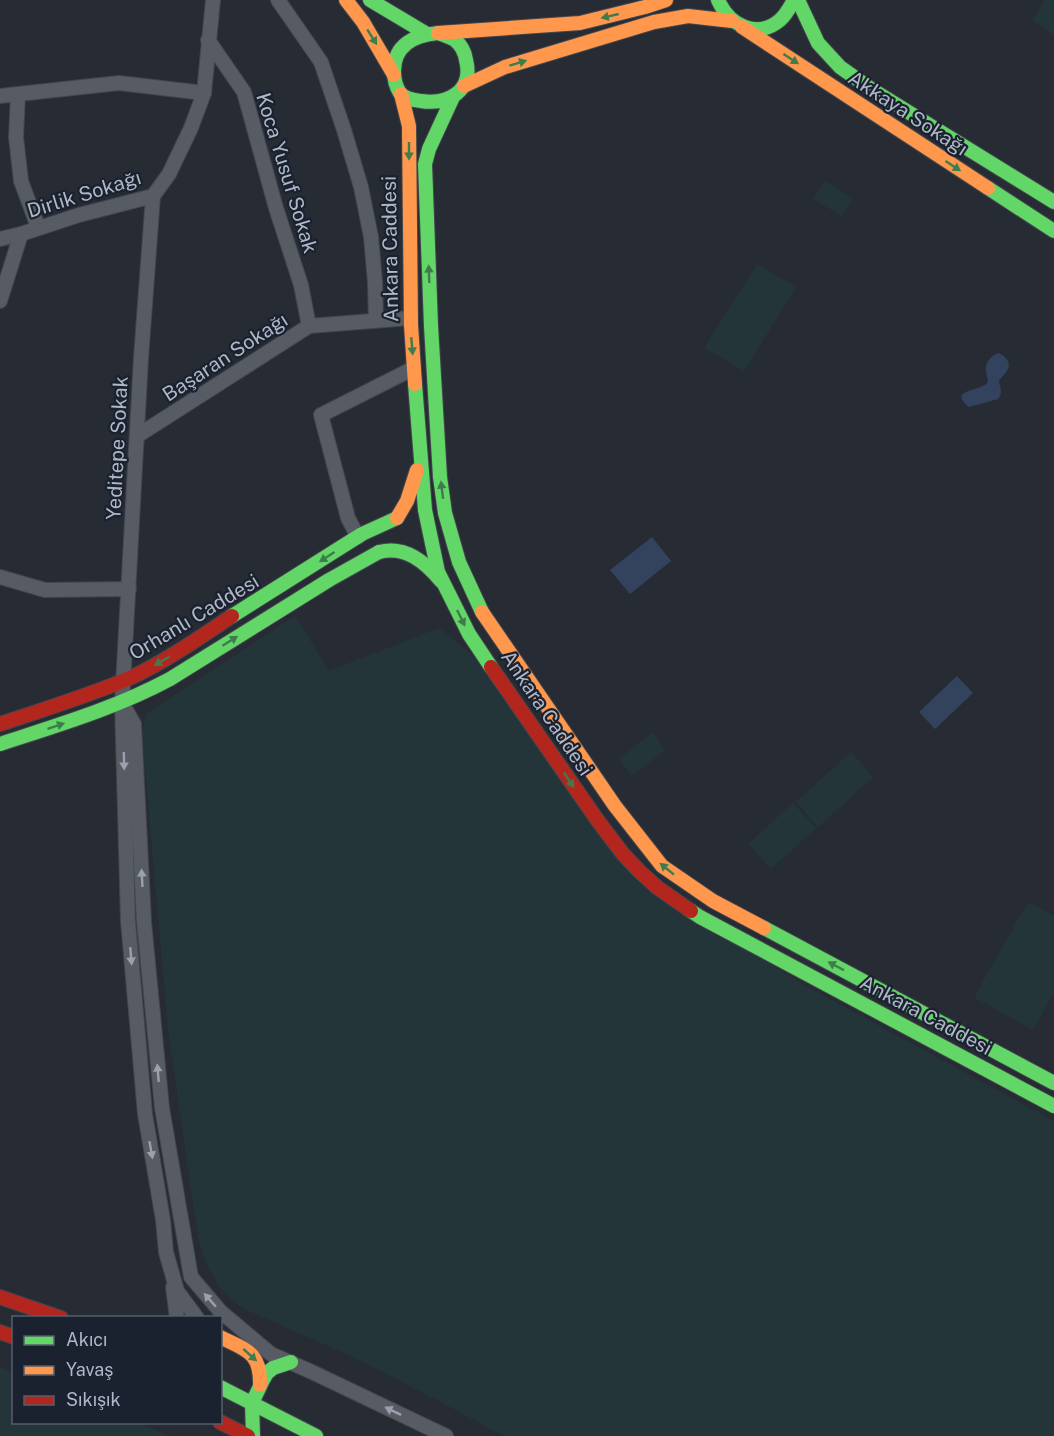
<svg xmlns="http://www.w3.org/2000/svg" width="1054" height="1436" font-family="'Public Sans',sans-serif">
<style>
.green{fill:#24353a}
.water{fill:#33435e}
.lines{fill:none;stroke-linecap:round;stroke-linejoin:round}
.street-casing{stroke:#43464d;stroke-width:16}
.fast-casing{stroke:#43464d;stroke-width:16}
.slow-casing{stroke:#43464d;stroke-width:16}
.jam-casing{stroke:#43464d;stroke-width:16}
.street{stroke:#575b63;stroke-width:14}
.fast{stroke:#63d668;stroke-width:14}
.slow{stroke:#ff974d;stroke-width:14}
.jam{stroke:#b3261e;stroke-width:14}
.oneway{fill:#3e7c4c}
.oneway2{fill:#9aa0ae}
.labels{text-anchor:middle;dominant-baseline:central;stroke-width:4.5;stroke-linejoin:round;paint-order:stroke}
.street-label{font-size:20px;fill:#b0b7c7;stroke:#1a222f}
</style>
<rect width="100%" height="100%" fill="#272b34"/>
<g class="green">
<polygon points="1045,0 1054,0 1054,35 1032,20"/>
<polygon points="825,181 852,199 842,216 813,199"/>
<polygon points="757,264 796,287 744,371 704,348"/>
<polygon points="295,616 329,671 439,628 480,661 637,882 801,983 1054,1121 1054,1436 504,1436 437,1400 353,1357 240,1307 220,1288 206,1264 198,1238 168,1029 142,736 146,714"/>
<polygon points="653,732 665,750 632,776 619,759"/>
<polygon points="851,752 873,777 818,827 796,802"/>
<polygon points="793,803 816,828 771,869 748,844"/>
<polygon points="1028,902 1054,916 1054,993 1033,1030 974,997"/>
<polygon points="0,1367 13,1372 14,1422 139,1423 170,1436 0,1436"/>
</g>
<g class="water">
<path d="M999,353C1014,362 1010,370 999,380C999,388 1004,392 998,399L969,407C946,388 985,392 988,381C988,380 986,373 986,371C985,363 991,355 999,353Z"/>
<polygon points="652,537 671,561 630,594 610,570"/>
<polygon points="957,676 973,693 935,729 919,712"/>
</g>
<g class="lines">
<g class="street-casing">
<g id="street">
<polyline points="278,0 321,62 344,130 361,187 371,237 375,282 376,320"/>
<polyline points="208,40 244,92 276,208 301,285 309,326"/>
<polyline points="0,96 18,94"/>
<polyline points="153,196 141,358 122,703 128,921 145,1114 163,1220 166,1252 177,1291 197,1318"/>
<polyline points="38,227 21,181 16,137 18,94 119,83 204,93"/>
<polyline points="0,239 21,234 79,215 153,196 169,174 191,128 204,93 213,0"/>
<polyline points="0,301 21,234"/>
<polyline points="137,436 309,326 410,318"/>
<polyline points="358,537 348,518 321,415 414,368"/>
<polyline points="0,577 45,590 129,589"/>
<polyline points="123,705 134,724 144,922 162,1108 191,1277 220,1311 271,1354 312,1372 446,1436"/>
<polyline points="173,1287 177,1318"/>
</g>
</g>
<g class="fast-casing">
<g id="fast">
<polyline points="370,0 427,34"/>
<path d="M718,0C729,25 757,40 780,20C786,15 790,7 794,0"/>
<polyline points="798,0 818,43 840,67 871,89 1054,202"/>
<path d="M438,33C444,35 450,37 455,40C461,45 465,53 466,60C474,91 448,105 421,101C414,100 405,99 400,93C396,87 394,78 394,71C394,44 415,35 438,33Z"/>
<polyline points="453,97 429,149 425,164 431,326 440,477 445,513 459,562 482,612"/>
<polyline points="988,188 1054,231"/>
<polyline points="415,384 425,510 438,572 469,634 491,667"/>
<path d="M379,552C405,545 425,562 441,581"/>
<polyline points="232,616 362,534 397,518"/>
<path d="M0,744C58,725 116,708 170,679L329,580L379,552"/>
<polyline points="691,911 700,917 1054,1106"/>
<polyline points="764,928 1054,1083"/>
<polyline points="220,1387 316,1436"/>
<polyline points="253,1436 252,1403 263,1380 267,1373 273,1368 291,1362"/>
</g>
</g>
<g class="slow-casing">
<g id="slow">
<polyline points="346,0 363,22 394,75"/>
<polyline points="742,27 988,188"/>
<polyline points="438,33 580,23 645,7 666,0"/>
<polyline points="464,86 505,67 654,22 688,16 732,21"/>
<polyline points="401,94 409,126 411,325 415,384"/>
<polyline points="397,518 407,501 417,470"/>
<polyline points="482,612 615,806 662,866 713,901 764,928"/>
<path d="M220,1337C246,1350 261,1352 260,1385"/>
</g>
</g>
<g class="jam-casing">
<g id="jam">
<polyline points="491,667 598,821 623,854 640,872 658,888 691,911"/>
<path d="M0,724C44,709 88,696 130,678C166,661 199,638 232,616"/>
<polyline points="0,1297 61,1318"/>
<polyline points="0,1332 14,1337"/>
<polyline points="220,1422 248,1436"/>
</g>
</g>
<use href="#street" class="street"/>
<use href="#fast" class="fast"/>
<use href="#slow" class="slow"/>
<use href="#jam" class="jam"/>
</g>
<defs><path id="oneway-solid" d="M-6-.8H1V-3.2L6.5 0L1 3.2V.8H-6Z" transform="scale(1.5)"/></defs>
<g class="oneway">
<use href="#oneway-solid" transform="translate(610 16) rotate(167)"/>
<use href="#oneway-solid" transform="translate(372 37) rotate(58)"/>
<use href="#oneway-solid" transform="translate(791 59) rotate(33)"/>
<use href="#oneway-solid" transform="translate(518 63) rotate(-17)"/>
<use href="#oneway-solid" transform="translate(409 151) rotate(90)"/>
<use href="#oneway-solid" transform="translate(953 166) rotate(33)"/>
<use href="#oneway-solid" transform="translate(429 274) rotate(-92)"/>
<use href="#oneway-solid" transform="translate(412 346) rotate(85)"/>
<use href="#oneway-solid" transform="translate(442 490) rotate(-97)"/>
<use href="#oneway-solid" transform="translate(327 557) rotate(147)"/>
<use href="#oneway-solid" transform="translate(461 618) rotate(64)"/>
<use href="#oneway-solid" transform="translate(230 641) rotate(-32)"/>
<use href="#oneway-solid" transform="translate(162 661) rotate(150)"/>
<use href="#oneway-solid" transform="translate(56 726) rotate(-18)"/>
<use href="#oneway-solid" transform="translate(569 780) rotate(56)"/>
<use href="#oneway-solid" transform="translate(667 869) rotate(-141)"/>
<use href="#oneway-solid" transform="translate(836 966) rotate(-152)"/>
<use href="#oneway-solid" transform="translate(250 1355) rotate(42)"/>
</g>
<g class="oneway2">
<use href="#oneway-solid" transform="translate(124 761) rotate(89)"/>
<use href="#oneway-solid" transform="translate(142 878) rotate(-93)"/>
<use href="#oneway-solid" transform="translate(131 956) rotate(85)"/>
<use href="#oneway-solid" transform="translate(158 1073) rotate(-95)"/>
<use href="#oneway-solid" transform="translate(151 1150) rotate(80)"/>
<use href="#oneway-solid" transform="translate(210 1300) rotate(-131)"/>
<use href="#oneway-solid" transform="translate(393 1411) rotate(-154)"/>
</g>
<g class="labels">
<g class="street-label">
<text transform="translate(908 113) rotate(33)">Akkaya Sokağı</text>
<text transform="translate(287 173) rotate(73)">Koca Yusuf Sokak</text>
<text transform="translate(84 194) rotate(-17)">Dirlik Sokağı</text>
<text transform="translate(390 249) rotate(-91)">Ankara Caddesi</text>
<text transform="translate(225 357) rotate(-33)">Başaran Sokağı</text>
<text transform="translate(117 448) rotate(-87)">Yeditepe Sokak</text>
<text transform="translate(194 617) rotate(-31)">Orhanlı Caddesi</text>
<text transform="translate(547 713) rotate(56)">Ankara Caddesi</text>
<text transform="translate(926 1015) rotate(28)">Ankara Caddesi</text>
</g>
</g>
<rect x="12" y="1316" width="210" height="108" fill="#1a222f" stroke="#565e6c" stroke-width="1.5"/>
<rect x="24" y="1336" width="30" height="9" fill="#63d668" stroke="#565e6c" stroke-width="1.5"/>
<text x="66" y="1346" font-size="18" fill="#b0b7c7">Akıcı</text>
<rect x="24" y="1366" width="30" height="9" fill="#ff974d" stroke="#565e6c" stroke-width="1.5"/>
<text x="66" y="1376" font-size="18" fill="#b0b7c7">Yavaş</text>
<rect x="24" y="1396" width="30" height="9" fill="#b3261e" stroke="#565e6c" stroke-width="1.5"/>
<text x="66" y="1406" font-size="18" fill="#b0b7c7">Sıkışık</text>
</svg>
